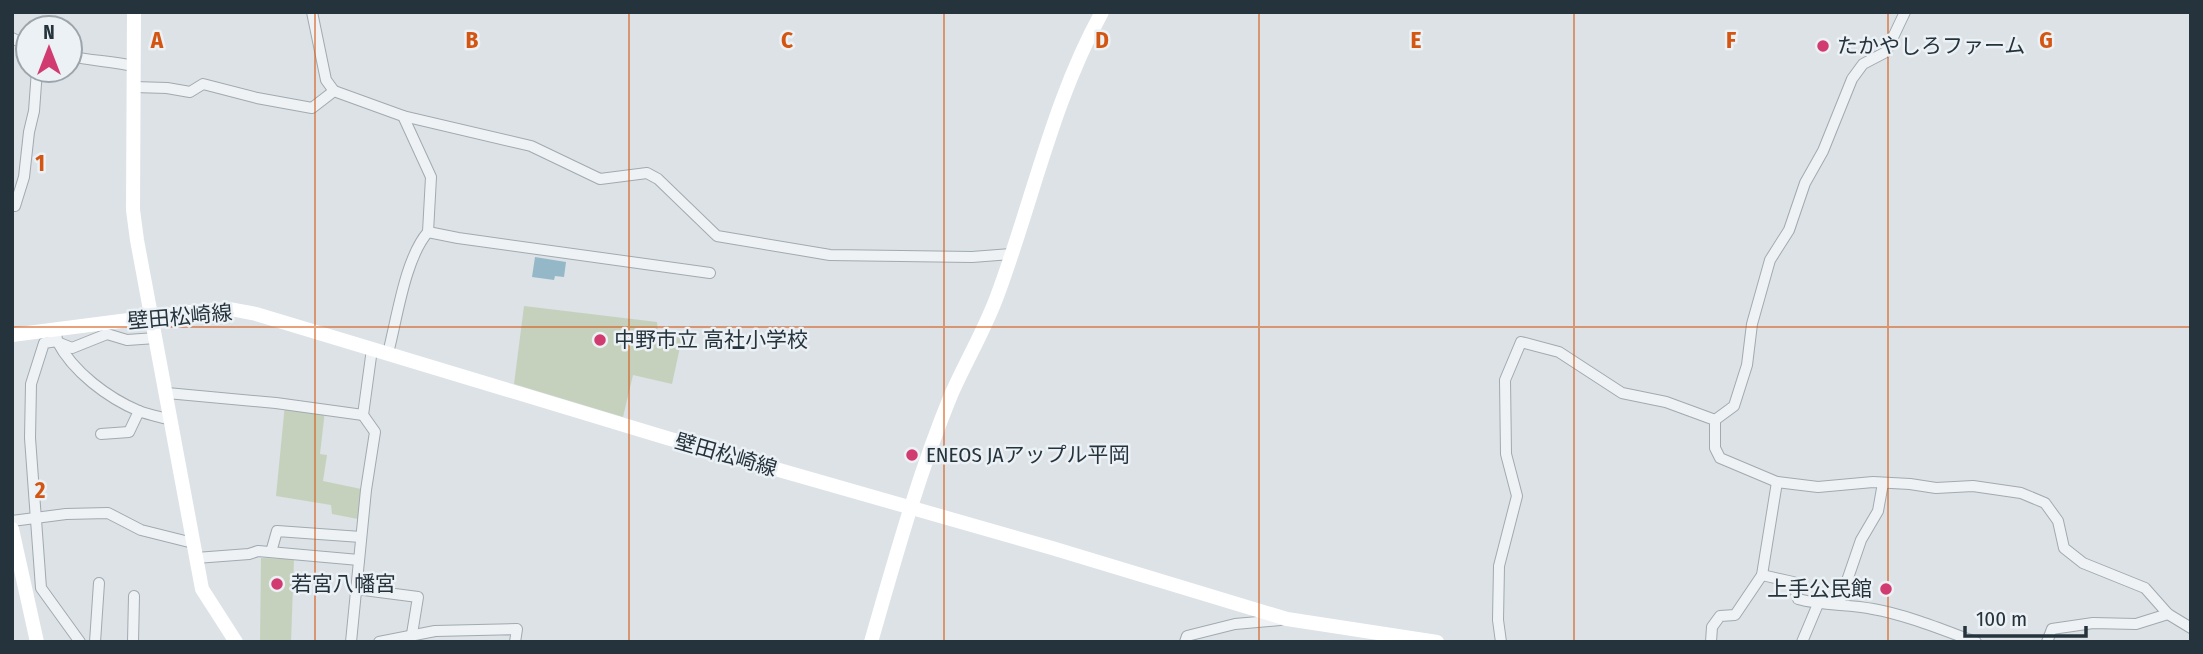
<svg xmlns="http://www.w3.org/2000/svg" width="2203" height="654" font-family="'Fira Sans Condensed','Noto Sans JP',sans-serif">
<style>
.green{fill:#c6d1bd}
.water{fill:#95b8c8}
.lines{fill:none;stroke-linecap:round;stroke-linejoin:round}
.street-casing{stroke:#a1aab0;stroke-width:12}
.street{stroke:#eef2f5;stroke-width:10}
.secondary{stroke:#fff;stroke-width:14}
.grid{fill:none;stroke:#d45511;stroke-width:2;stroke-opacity:0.55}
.poi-dot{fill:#d13b70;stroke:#ebf1f4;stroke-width:2.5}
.labels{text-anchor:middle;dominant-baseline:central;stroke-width:5;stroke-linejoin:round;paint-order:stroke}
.poi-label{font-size:21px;fill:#25333d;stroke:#ebf1f4;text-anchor:start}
.street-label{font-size:21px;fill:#25333d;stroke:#ebf1f4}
.grid-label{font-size:23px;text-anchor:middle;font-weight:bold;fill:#d45511;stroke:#ebf1f4;stroke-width:5;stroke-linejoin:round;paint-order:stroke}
</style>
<rect width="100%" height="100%" fill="#dce2e6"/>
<g class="green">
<polygon points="524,306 657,322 658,335 682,338 672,384 633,375 623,417 514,384"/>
<polygon points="285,404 325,410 320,454 327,455 323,481 366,490 363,520 332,514 331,505 276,496"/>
<polygon points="261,558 294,559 291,642 260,642"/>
</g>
<polygon class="water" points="535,257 566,262 564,277 555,276 554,280 532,277"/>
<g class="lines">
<g class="street-casing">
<g id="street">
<polyline points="312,12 326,80 334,91"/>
<polyline points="12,38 28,46"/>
<path d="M70,56C91,61 112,61 133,66"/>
<polyline points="134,87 167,88 190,92 203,84 257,98 312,108 334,91 403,116 531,146 600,179 647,173 658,179 717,236 830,255 972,257 1011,254"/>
<polyline points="12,205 15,206 24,177 29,132 34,111 37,70"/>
<polyline points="428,232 458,238 710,273"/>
<polyline points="56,329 57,341 44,343 31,384 30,438 41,588 80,642"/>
<path d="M57,341C73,372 108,398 139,411C149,415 161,417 171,420"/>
<polyline points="57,342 72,348 107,334 127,340 156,338"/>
<path d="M388,353C397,319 405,258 428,232L431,177L403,116"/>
<polyline points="167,393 276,403 363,415"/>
<polyline points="1715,420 1734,406 1747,365 1752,324 1770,260 1789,230 1805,183 1823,151 1852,79 1863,64 1886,52 1905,12"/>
<polyline points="101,434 129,432 139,411"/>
<polyline points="12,521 66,514 108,513 141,530 193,543"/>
<polyline points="271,552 277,531 361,537"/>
<polyline points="196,558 249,554 258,551 359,560"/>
<path d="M1762,575L1793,582L1798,599C1823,606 1848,604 1873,609C1907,615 1943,630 1976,642"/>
<polyline points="356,589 418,597 412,634"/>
<polyline points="1839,604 1861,540 1878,511 1883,483"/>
<polyline points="95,642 99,583"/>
<polyline points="133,642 134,596"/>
<polyline points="351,642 366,490 375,432 363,415 372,349"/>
<polyline points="379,642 435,631 517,629 515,642"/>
<polyline points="1185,642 1187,636 1235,624 1280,620"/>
<polyline points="1501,642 1498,620 1499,566 1517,496 1506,454 1505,380 1521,342 1559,352 1622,393 1666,402 1715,420 1715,448 1720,458 1777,482 1818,487 1873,482 1910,484 1936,488 1973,486 2021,493 2045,503 2058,521 2064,548 2083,563 2145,588 2168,614 2191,628"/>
<polyline points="1711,642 1712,627 1720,616 1735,615 1762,575 1777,482"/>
<polyline points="1802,642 1818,604"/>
<polyline points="2047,642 2052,629 2093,623 2136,624 2168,614"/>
</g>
</g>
<use href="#street" class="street"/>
<g class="secondary">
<polyline points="134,12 133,210 137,240 202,589 236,642"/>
<polyline points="12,335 206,310 230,309 256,314 667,438 1052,548 1287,619 1437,642"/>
<polyline points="12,529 37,642"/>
<path d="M871,642C895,559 918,475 951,395C965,363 983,333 996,299C1032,204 1052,102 1102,12"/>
</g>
</g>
<path class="grid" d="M315,12V642M629,12V642M944,12V642M1259,12V642M1574,12V642M1888,12V642M12,327H2191"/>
<g class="poi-dot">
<circle cx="1823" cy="46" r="7"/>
<circle cx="600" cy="340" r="7"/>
<circle cx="912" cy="455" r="7"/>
<circle cx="277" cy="584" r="7"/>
<circle cx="1886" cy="589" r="7"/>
</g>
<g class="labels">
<g class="poi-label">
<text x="1837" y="46">たかやしろファーム</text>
<text x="614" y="340">中野市立 高社小学校</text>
<text x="926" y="455">ENEOS JAアップル平岡</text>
<text x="291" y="584">若宮八幡宮</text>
<text x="1872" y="589" text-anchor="end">上手公民館</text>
</g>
<g class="street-label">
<text transform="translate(180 317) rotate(-5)">壁田松崎線</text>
<text transform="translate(726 455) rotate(16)">壁田松崎線</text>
</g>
</g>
<g class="grid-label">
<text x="157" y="48">A</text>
<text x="472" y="48">B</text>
<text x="787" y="48">C</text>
<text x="1102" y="48">D</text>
<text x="1416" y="48">E</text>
<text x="1731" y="48">F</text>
<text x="2046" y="48">G</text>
<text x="40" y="171">1</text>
<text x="40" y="498">2</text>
</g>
<rect width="2203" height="654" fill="none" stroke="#25333d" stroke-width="28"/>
<g transform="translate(49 49)"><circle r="33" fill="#ebf1f4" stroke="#9ca5ab" stroke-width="2"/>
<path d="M0-5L12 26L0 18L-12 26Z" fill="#d13b70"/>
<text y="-10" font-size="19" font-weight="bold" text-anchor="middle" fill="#25333d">N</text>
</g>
<path d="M1965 626v10h121v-10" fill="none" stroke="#25333d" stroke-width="3.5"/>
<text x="1976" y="626" font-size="21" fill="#25333d" stroke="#ebf1f4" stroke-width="5" paint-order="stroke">100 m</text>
</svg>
